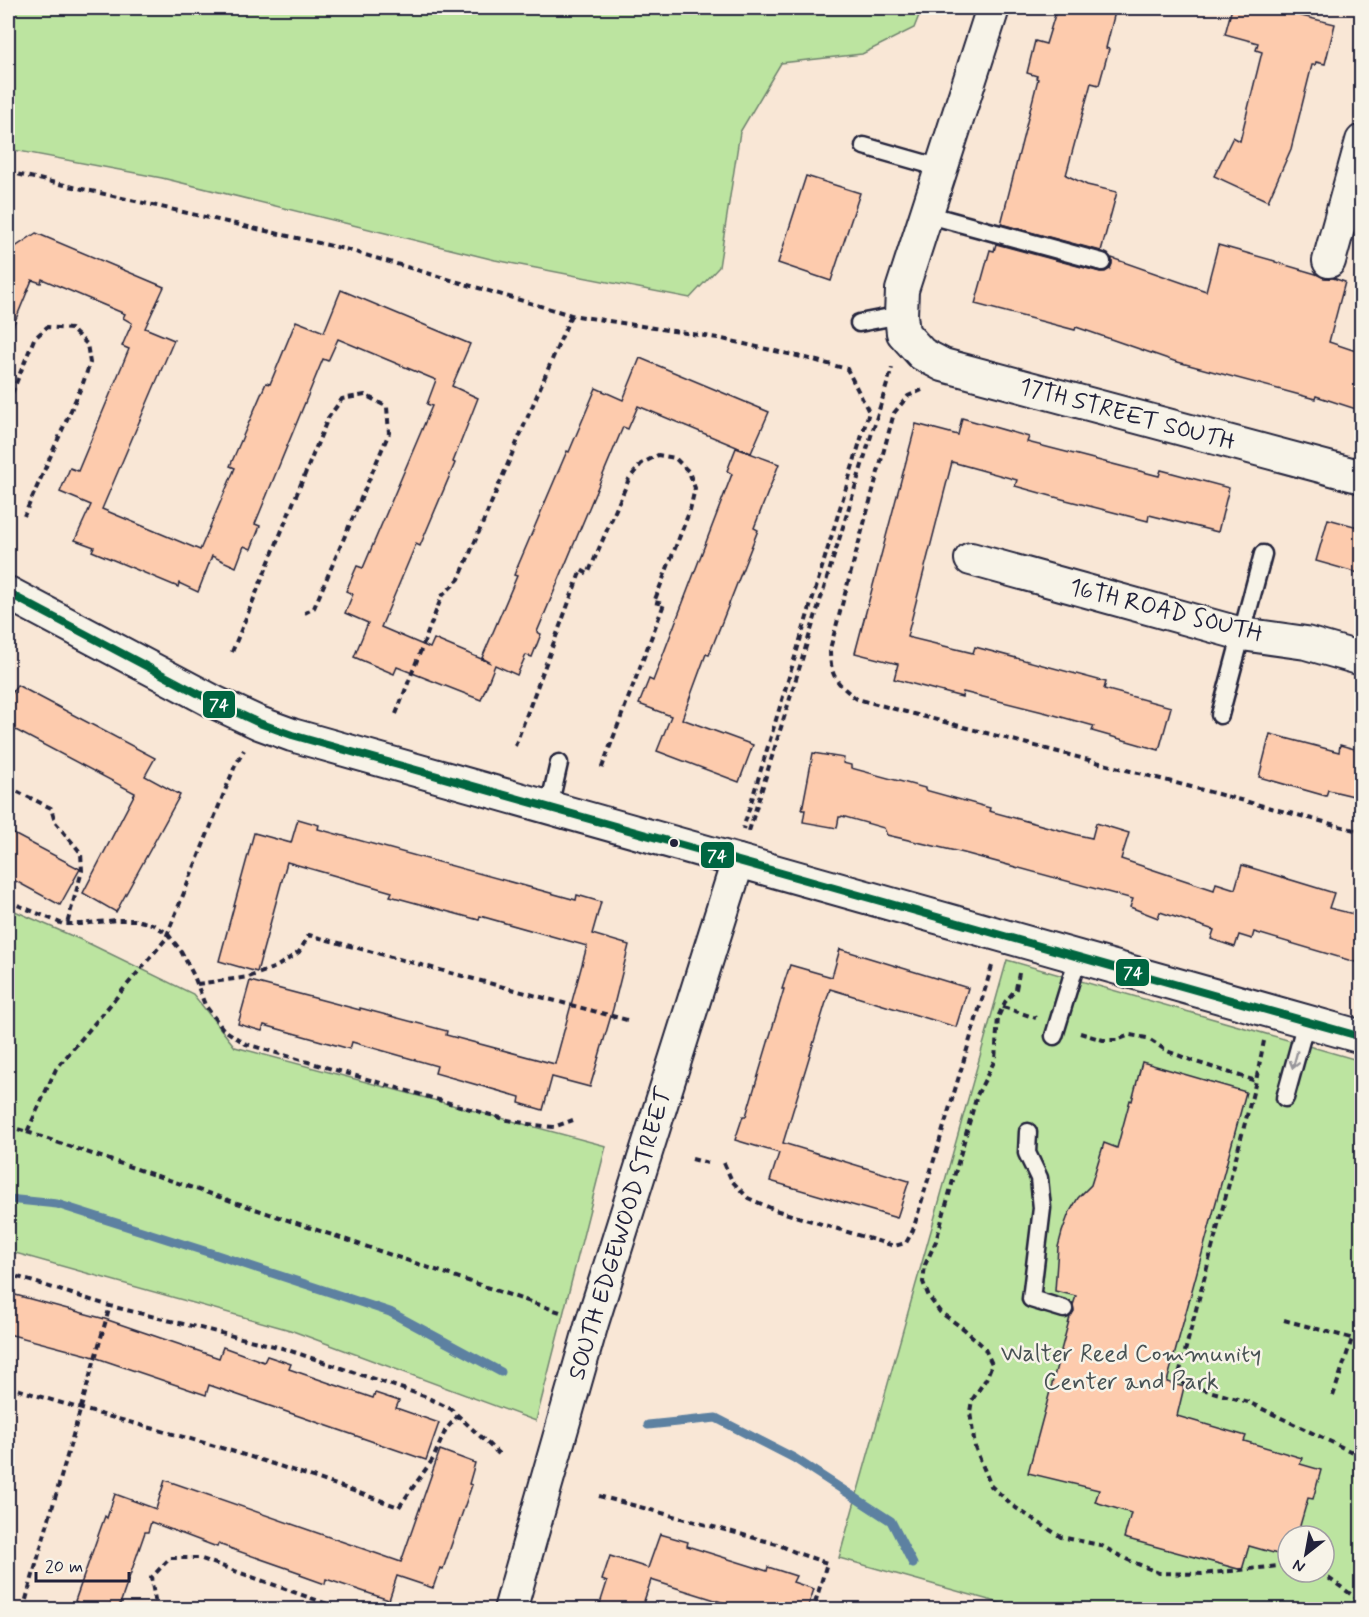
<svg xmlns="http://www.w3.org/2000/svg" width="1369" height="1617" font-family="Mynerve,sans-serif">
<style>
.green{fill:#bce4a0;stroke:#6f836e;stroke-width:1.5;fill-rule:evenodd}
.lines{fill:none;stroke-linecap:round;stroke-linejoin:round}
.stream{stroke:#5d81a1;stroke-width:9}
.building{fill:#fdcbad;stroke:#22223b;stroke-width:1.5}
.service-casing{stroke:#22223b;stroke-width:21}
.minor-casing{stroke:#22223b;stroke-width:36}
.path{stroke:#22223b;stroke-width:4;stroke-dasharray:6 4.5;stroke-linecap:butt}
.service{stroke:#f7f3e8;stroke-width:16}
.minor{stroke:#f7f3e8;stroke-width:32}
.bus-1-casing{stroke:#f7f3e8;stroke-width:12}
.bus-1{stroke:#006641;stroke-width:8}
.oneway{stroke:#97959a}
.bus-dot{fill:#22223b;stroke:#f7f3e8;stroke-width:2}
.labels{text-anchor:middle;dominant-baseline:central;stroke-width:5;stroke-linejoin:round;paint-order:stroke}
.street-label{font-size:24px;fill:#22223b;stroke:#f7f3e8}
.park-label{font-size:24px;fill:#485254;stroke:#f7f3e8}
.line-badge{stroke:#f7f3e8;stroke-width:2}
.badge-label{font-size:16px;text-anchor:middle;font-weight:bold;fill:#fff}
</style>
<rect width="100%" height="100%" fill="#f9e7d6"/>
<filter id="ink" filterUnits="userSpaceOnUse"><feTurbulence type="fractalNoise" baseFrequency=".0167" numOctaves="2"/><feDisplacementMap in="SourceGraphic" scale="12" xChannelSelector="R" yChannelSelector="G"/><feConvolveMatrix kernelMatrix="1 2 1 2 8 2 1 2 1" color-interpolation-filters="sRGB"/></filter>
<g filter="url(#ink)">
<g class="green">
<polygon points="8,8 922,8 914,28 862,54 781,63 740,132 719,267 690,298 495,260 162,178 8,149"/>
<polygon points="8,908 86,942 193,994 235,1047 606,1146 536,1421 290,1330 8,1251"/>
<path d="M1007,960L1361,1061V1609H1021L839,1558ZM1288,1536H1324V1572H1288Z"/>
</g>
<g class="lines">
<g class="stream">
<polyline points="8,1199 57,1204 214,1254 390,1312 501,1372"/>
<polyline points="648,1425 716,1418 794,1458 891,1521 913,1564"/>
</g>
</g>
<g class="building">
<polygon points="1057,8 1116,8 1106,48 1109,49 1099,85 1091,83 1066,175 1087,185 1117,192 1101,251 1001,224 1038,79 1036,78 1037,76 1027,73 1035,41 1046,44"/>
<polygon points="1232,8 1268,8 1335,24 1325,64 1316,62 1315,65 1312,65 1291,149 1268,201 1214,176 1233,137 1240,141 1262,52 1256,50 1258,43 1225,34"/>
<polygon points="806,176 860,193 831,281 778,263"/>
<polygon points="36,233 164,287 145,328 174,340 102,509 200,550 235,468 230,466 266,383 270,384 296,321 324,332 341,290 470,344 452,386 478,398 453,462 455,463 420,546 416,544 381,627 430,648 434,639 491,663 482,658 517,576 514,575 567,451 569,452 596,388 623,400 640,358 769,412 751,453 638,406 628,429 623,427 537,632 541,634 532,657 526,655 517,675 495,665 481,700 397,667 394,674 354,657 368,623 345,613 353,594 346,591 357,566 363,568 432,406 427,404 436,380 338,339 328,361 323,359 255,524 260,526 251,549 244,546 236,567 212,556 198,592 179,583 178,587 92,551 94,547 75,540 91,505 60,492 70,468 78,471 129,349 122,346 132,323 123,318 125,314 42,279 41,283 32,280 8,338 8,252"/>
<polygon points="996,244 1100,272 1105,272 1110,269 1112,264 1112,258 1206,291 1218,245 1275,261 1275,262 1316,274 1324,278 1333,278 1345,282 1329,342 1362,353 1362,411 1316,396 1315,399 1174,361 1076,327 1075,330 975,304 990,250 994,251"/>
<polygon points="962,418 1029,437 1027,442 1074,454 1159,476 1161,470 1229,488 1218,532 1149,515 1148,521 1062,499 1015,486 1017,480 952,462 907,637 973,653 975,647 1106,682 1104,689 1171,707 1159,750 1092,731 1094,726 1047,713 963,692 962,697 894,679 898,664 855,653 916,424 958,435"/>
<polygon points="736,448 779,464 754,528 758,530 709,655 706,654 682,719 753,745 739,782 657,751 671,716 639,704 649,679 653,681 732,474 727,471"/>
<polygon points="1328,519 1362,528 1362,574 1316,561"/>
<polygon points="17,685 155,758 145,776 180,795 116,912 83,893 135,793 8,726 8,700"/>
<polygon points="1270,734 1339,752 1340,745 1362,751 1362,798 1328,790 1326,796 1259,777"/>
<polygon points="813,753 844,758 843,763 851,765 851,768 925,788 925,790 990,808 989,811 1078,835 1092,838 1096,823 1129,833 1121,859 1214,890 1216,883 1235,889 1242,865 1334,893 1329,908 1362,916 1362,964 1254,932 1252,939 1239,935 1235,947 1211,939 1214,930 1160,912 1158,918 1130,907 1133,899 964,853 887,835 884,828 842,816 841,817 839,817 837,828 803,822 805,810 802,810"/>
<polygon points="298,819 319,825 318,829 576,900 577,895 601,902 592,934 629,945 613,1009 590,1087 552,1077 543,1110 519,1103 520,1097 435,1073 437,1066 352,1042 350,1049 264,1025 262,1031 238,1024 250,981 360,1010 360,1008 447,1031 446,1035 555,1064 587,946 480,916 479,920 390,896 392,892 287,862 257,972 219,961 254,833 291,843"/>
<polygon points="8,831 80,869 60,905 8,877"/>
<polygon points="840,949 968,988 956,1027 830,989 783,1143 909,1181 897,1218 770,1181 779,1153 735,1140 743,1116 746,1116 784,989 782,989 790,965 832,977"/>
<polygon points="1142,1062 1246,1092 1167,1382 1184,1387 1177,1416 1246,1436 1244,1441 1302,1458 1300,1464 1321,1470 1313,1499 1308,1498 1297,1536 1288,1536 1288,1557 1249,1546 1242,1570 1124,1538 1131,1513 1095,1502 1099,1490 1028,1473 1070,1317 1074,1311 1073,1305 1076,1296 1055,1291 1058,1247 1062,1232 1069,1213 1078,1198 1091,1185 1104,1143 1117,1148 1130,1100 1132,1101"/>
<polygon points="8,1293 105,1319 219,1358 223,1347 264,1362 267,1356 291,1364 289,1369 373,1398 375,1393 399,1401 396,1408 439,1423 426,1460 209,1385 206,1395 88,1355 8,1334"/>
<polygon points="440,1450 475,1463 469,1484 472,1485 443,1569 440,1568 433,1588 397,1576 389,1600 326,1579 325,1584 300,1575 301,1573 218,1544 217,1547 151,1522 148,1532 145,1532 118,1610 74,1610 77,1602 75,1601 105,1516 107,1518 115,1494 156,1509 165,1480 401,1562"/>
<polygon points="660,1534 688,1542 687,1546 767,1571 768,1567 796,1576 793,1582 814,1589 807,1610 747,1610 651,1580 641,1610 598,1610 607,1582 602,1580 610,1556 648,1568"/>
</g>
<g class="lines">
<g class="service-casing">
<g id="service">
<polyline points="864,146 941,168"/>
<polyline points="926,214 1102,262"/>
<polyline points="859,323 901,315"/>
<polyline points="1220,715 1263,554"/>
<polyline points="549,807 559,763"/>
<polyline points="1054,1036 1078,957"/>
<polyline points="1285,1098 1306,1022"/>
<polyline points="1028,1132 1027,1153 1039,1178 1042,1208 1031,1299 1064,1309"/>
</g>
</g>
<g class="minor-casing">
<g id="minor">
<polyline points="993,8 902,290 901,315 903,333 922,354 943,365 1362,477"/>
<polyline points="1329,261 1362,141"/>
<polyline points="971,559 1242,634 1306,643 1362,659"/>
<polyline points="8,593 214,702 259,723 292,735 1362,1037"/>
<polyline points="510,1610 592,1323 738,861"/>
</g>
</g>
<g class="path">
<polyline points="8,172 345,249 571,315 718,338 806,358 847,369 869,412 743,829"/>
<polyline points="8,185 12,174"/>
<path d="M922,390L908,396L894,413L830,649C830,676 836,683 857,699L1362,832"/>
<polyline points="8,403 34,339 47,327 71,329 87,344 90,363 83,383 24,516"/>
<polyline points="232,652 328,418 342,399 365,395 387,407 389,433 314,608 301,615"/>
<polyline points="396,714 442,596 459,579 571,315"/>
<polyline points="515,746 581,570 588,574 629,479 641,464 658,455 675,458 689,472 695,488 690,510 654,602 664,604 601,770"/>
<polyline points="8,787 51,808 55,822 81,853 82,871 67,924"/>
<polyline points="749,831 892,368"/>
<polyline points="8,901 63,924 81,924 116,920 135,920 152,924 167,933 181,951 194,976 205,1005 223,1029 246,1044 508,1120 534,1125 554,1127 573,1120"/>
<polyline points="1019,973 1016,989 1005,1002 998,1017 995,1060 977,1095 936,1241 925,1265 923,1282 929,1297 940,1312 964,1329 984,1347 992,1364 986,1379 972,1400 970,1412 975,1447 991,1486 1016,1508 1061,1537 1100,1545 1126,1559 1159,1573 1202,1574 1288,1565"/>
<polyline points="197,984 249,977 276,967 299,952 309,935 627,1020"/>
<polyline points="1003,1007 1036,1018"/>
<polyline points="1080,1033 1103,1040 1117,1040 1130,1035 1147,1038 1167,1051 1196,1062 1256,1081"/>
<polyline points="1264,1041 1256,1081 1177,1382 1248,1402 1350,1451 1362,1454"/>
<polyline points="8,1126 27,1132 56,1069 165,940 235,766 244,750"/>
<polyline points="27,1132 563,1313"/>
<polyline points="692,1159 712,1164"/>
<polyline points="724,1163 732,1181 748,1198 775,1210 894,1246 906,1243 913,1230 992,966"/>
<polyline points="8,1271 18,1277 110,1306 282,1348 424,1396 451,1409 499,1454"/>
<polyline points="1284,1320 1362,1341"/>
<path d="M8,1386C66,1406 127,1421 187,1438C258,1458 329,1482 399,1507L433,1459L446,1429L458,1416"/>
<polyline points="1333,1396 1352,1339"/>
<polyline points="599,1496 777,1544 797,1553 827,1563 813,1610"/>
<polyline points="1320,1572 1362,1602"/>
<polyline points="23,1610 110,1306"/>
<polyline points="161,1610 156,1605 151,1578 170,1558 199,1558 344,1610"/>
<polyline points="911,1610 913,1605 934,1610"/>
</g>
<use href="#service" class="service"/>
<use href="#minor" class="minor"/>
<g class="bus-1-casing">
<polyline id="bus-1" points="8,593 214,702 259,723 292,735 1362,1037"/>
</g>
<use href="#bus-1" class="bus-1"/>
</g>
<defs><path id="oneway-shaft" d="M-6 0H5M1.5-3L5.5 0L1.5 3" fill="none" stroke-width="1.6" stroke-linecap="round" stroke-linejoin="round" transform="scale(1.5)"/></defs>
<use class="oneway" href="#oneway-shaft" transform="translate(1295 1060) rotate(105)"/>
</g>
<circle class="bus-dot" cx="674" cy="843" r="5"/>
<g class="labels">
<g class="street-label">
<text transform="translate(1127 415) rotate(15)">17TH STREET SOUTH</text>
<text transform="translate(1166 611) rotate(14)">16TH ROAD SOUTH</text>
<text transform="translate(621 1234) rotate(-73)">SOUTH EDGEWOOD STREET</text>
</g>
<g class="park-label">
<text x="1131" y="1354">Walter Reed Community<tspan x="1131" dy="28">Center and Park</tspan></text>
</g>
</g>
<g class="line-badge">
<rect x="202" y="690" width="34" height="29" rx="6" fill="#006641"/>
<rect x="700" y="841" width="35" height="28" rx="6" fill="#006641"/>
<rect x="1115" y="958" width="35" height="29" rx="6" fill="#006641"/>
</g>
<g class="badge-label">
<text x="219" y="710">74</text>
<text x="717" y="861">74</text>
<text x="1133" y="978">74</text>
</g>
<rect width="1369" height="1617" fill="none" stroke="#f7f3e8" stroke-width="30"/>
<rect x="15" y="15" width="1339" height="1587" fill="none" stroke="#22223b" stroke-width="2" filter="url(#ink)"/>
<g transform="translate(1306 1554) rotate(211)"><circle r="28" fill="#f7f3e8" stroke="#a29fa3" stroke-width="1.5"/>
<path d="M0-4.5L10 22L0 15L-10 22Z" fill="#22223b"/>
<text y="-9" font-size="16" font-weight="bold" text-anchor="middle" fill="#22223b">N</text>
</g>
<path d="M36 1572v9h93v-9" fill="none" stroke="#22223b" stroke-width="3"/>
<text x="45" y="1572" font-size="18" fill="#22223b" stroke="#f7f3e8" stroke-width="4.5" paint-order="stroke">20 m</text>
</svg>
